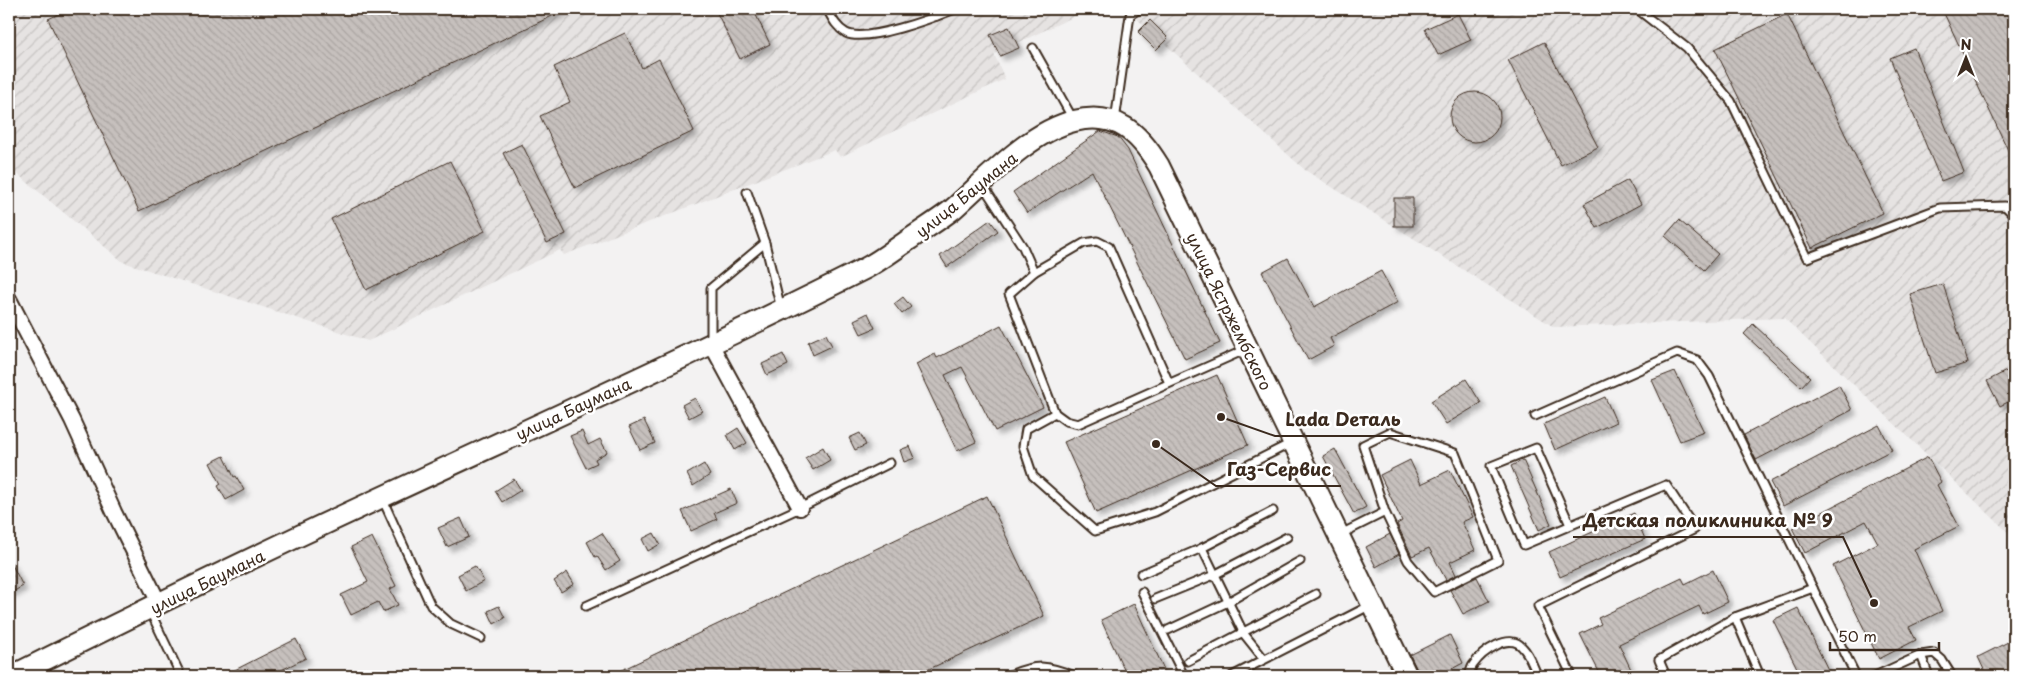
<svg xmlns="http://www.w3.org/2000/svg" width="2023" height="685" font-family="'Playpen Sans',sans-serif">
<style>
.industrial{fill:url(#industrial-furrows)}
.building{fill:url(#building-back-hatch);stroke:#3b2a1e;filter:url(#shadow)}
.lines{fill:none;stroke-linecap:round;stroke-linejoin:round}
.lane-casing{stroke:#3b2a1e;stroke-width:11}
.street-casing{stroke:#3b2a1e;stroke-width:18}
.secondary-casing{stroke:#3b2a1e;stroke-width:24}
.lane{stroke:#fff;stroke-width:7}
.street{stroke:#fff;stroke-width:14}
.secondary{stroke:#fff;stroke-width:20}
.labels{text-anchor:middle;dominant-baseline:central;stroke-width:5;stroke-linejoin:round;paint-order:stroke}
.street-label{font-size:16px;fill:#3b2a1e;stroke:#fff}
.leader{fill:none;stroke:#3b2a1e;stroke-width:2}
.callout-dot{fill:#3b2a1e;stroke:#fff;stroke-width:2}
.callout-label{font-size:18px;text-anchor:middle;font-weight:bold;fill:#3b2a1e;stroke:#fff;stroke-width:5;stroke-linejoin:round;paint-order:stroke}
</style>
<defs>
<pattern id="industrial-furrows" width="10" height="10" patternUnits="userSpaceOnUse" patternTransform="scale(1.25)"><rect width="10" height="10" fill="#e6e3e2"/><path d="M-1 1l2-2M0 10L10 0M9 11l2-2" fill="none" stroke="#c6c3c1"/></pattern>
<pattern id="building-back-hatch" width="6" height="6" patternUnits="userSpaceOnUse" patternTransform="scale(1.25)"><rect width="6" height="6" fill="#c6c0bd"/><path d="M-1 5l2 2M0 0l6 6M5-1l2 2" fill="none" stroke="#aba5a2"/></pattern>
<filter id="shadow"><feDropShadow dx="4.5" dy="4.5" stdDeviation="2.5" flood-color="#0004"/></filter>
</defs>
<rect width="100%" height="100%" fill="#f3f2f2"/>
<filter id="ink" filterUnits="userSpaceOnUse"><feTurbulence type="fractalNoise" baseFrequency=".02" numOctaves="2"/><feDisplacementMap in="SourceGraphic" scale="10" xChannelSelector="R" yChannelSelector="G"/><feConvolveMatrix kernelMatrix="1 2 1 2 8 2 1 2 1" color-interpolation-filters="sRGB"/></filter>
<g filter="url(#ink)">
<g class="industrial">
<polygon points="9,9 1090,9 994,54 1005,79 840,157 835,150 564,255 560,250 368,341 123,262 9,167"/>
<polygon points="1126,9 2014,9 2014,538 1784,318 1554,327 1305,170"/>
</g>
<g class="building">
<polygon points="70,9 567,9 139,211 48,19"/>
<polygon points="715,9 753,9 770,44 740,59"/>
<polygon points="1942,9 2014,9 2014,163"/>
<polygon points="1458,14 1471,40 1438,55 1425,29"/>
<polygon points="1787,14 1883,213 1812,248 1715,49"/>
<polygon points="1150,20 1168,38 1156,50 1138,32"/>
<polygon points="1009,27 1019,48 1000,56 990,35"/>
<polygon points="625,33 642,68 659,59 694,131 575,188 540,116 570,102 554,67"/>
<polygon points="1544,42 1598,147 1561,165 1508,60"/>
<polygon points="1914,48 1964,172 1941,181 1890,58"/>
<circle cx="1475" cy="117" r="25"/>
<polygon points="1100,131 1118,137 1128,150 1220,343 1185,359 1092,171 1027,213 1013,192"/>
<polygon points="522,144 566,234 547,243 503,153"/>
<polygon points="450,161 485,231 366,290 331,219"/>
<polygon points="1628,180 1641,204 1597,228 1584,204"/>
<rect x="1394" y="198" width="19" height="28"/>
<polygon points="990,220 998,231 947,267 940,256"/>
<polygon points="1679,220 1718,254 1704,270 1665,236"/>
<polygon points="1288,258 1314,307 1381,271 1398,302 1330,338 1334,346 1308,360 1262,272"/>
<polygon points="1943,284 1968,363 1935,373 1910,294"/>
<polygon points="903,297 911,307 902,314 894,304"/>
<polygon points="868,313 875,328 861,334 854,320"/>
<polygon points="1753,324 1810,377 1801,387 1744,334"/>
<polygon points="1001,325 1043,407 995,431 962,367 945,375 976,442 957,451 916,364 935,354 937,358"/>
<polygon points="826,334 832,346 813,355 808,342"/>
<polygon points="783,354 788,365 767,375 762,364"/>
<polygon points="2014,367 2014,399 2000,406 1987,381"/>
<polygon points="1675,371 1704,432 1680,441 1652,380"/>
<polygon points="1217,375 1248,445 1096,513 1064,442"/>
<polygon points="1466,379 1481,403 1446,424 1431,401"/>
<polygon points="1839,385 1852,410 1756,460 1744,435"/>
<polygon points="1605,397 1616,422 1555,450 1544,424"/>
<polygon points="695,398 702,411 689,418 682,405"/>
<polygon points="644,420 655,443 640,450 629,427"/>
<polygon points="1879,425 1892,450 1783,506 1770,482"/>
<polygon points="738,428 747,443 735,450 727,435"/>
<polygon points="582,431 588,445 600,439 607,452 595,459 597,463 586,468 570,436"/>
<polygon points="860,433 866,445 855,450 849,438"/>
<polygon points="910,446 915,458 904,462 900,450"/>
<polygon points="823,447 830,460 813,470 805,458"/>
<polygon points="1335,449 1366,507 1354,514 1323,456"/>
<polygon points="224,456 234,477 236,476 244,490 226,500 218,486 221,484 210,463"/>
<polygon points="1928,457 1941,482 1937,485 1959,526 1914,549 1942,611 1909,627 1916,640 1879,659 1833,566 1878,543 1866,521 1805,553 1792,528"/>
<polygon points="1410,460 1421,484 1450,470 1473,517 1462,522 1475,550 1450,562 1456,575 1446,580 1429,548 1412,556 1397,524 1402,521 1380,475"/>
<polygon points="1523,460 1551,524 1539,530 1511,466"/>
<polygon points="704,464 710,475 693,486 687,474"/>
<polygon points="514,479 521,490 502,502 495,491"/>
<polygon points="731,489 737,503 714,513 717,519 691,531 682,511"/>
<polygon points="987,496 1044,616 914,676 609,676"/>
<polygon points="1634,513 1645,539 1560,577 1549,552"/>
<polygon points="461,518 469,537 447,547 438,528"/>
<polygon points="602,533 620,561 606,570 597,556 595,557 587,542"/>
<polygon points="654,533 660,544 648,551 642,539"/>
<polygon points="1390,534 1399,554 1376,567 1366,547"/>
<polygon points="372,537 396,586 390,589 398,605 383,612 378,602 351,615 341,595 368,582 351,547"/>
<polygon points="9,559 23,586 9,594"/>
<polygon points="475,566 484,581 466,591 458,575"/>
<polygon points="1713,570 1728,602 1703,614 1699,606 1619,644 1634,676 1601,676 1580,634 1601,624 1598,618 1682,578 1685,584"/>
<polygon points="567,572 574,584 561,592 554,581"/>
<polygon points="1477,577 1489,601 1463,614 1450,590"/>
<polygon points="1134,604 1167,676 1127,676 1101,620"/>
<polygon points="499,606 505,618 494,624 488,611"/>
<polygon points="1798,608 1831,676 1801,676 1773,620"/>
<polygon points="1450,635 1463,663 1444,673 1445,676 1420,676 1410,655"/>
<polygon points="296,639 306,658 269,676 223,676"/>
<polygon points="2014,639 2014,676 1987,676 1978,657"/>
</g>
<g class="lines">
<g class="lane-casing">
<g id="lane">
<path d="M827,9C832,18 836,27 846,33C866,43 933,18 955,9"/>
<polyline points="934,9 937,16"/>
<polyline points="1637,9 1687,48 1731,101 1807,258 1940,208 2005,206 2014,215"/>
<polyline points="1033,48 1073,119"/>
<polyline points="1115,121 1130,15 1139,9"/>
<polyline points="982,184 1023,247 1034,272 1009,294 1055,413 1066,421 1078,424 1247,349"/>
<polyline points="765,243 781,309"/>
<polyline points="1034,272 1084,243 1097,241 1109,247 1169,383"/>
<polyline points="711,341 711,288 765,243 747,192"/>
<polyline points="1055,413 1026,429 1023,446 1033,476 1095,531 1155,512 1293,442"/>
<polyline points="1535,416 1677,353 1697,360 1709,376 1856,676"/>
<polyline points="382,498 431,606 451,624 481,638"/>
<polyline points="1570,525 1536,448 1491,466 1524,545 1666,485 1695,529 1538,606 1572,676"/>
<polyline points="1341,534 1385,512 1408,561 1434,592 1498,560 1455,453 1390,432 1363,445 1385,512"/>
<polyline points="1202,548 1244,634 1264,659"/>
<polyline points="1141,574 1202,548 1273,511"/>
<polyline points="1142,592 1184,676"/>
<polyline points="1155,599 1214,575 1287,537"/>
<polyline points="586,606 800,508 890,463"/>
<polyline points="149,609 181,676"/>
<polyline points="1735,617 1760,676"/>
<polyline points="1168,630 1228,602 1300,561"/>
<polyline points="1921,655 1929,676"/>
<polyline points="1188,661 1316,594"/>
<path d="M1008,676C1036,663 1047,665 1075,676"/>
<polyline points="1232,676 1371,605"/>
<path d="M1469,676C1470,673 1471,668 1473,665C1482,652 1510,631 1523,648C1530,655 1533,667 1538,676"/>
<polyline points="1666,676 1659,660 1735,617 1813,588"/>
<polyline points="1875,676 1921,655 1934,653 1942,660 1952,676"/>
</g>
</g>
<g class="street-casing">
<g id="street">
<polyline points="9,299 72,420 114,512 159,603"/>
<polyline points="711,344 800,508"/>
</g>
</g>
<g class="secondary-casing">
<path id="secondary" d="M12,676C108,628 204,581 301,535C490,446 680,362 866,268C881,260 895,249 910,239C924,229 939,220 953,209C987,179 1029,132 1074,121C1117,111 1139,133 1159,166L1407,676"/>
</g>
<use href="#lane" class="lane"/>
<use href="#street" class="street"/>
<use href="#secondary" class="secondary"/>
</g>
</g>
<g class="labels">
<g class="street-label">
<text transform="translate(966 194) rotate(-39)">улица Баумана</text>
<text transform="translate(1230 311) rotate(64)">улица Ястржембского</text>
<text transform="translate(573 408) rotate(-25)">улица Баумана</text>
<text transform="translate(207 581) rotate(-26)">улица Баумана</text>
</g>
</g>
<path class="leader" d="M1221 417L1275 436H1411M1156 444L1216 486H1341M1874 603L1843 537H1573"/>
<g class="callout-dot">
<circle cx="1221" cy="417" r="5"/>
<circle cx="1156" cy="444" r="5"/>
<circle cx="1874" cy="603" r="5"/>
</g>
<g class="callout-label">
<text x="1343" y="426">Lada Dеталь</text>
<text x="1279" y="476">Газ-Сервис</text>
<text x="1708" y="527">Детская поликлиника № 9</text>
</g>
<rect width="2023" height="685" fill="none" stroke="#fff" stroke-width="30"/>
<rect x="15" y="15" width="1993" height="655" fill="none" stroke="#3b2a1e" stroke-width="2" filter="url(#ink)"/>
<g transform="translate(1966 58)" stroke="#ffffff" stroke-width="4" paint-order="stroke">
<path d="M0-4L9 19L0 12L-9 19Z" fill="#3b2a1e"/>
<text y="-8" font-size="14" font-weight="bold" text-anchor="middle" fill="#3b2a1e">N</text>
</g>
<path d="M1830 642v8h109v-8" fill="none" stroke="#3b2a1e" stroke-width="2.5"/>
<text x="1838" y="642" font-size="15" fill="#3b2a1e" stroke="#ffffff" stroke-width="4" paint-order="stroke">50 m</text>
</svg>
